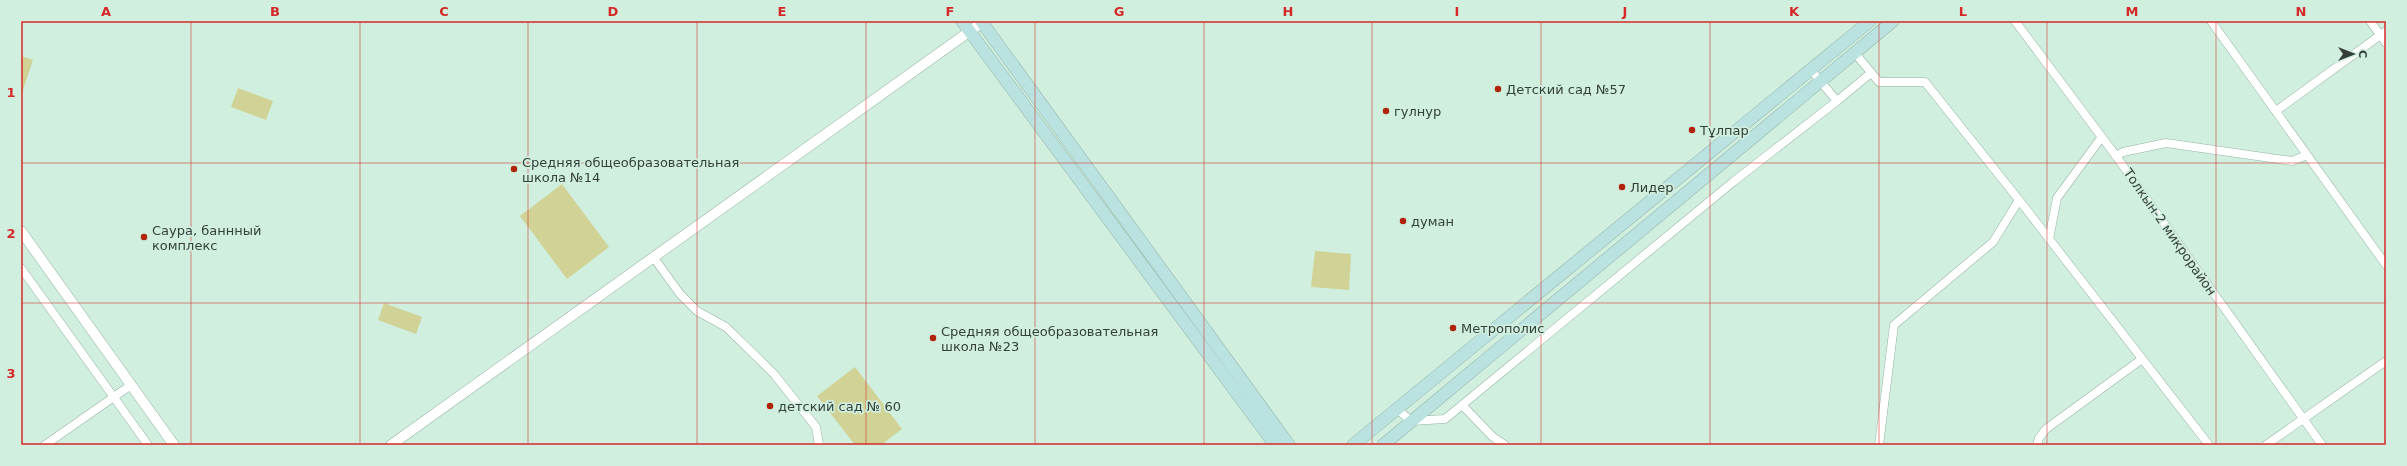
<svg xmlns="http://www.w3.org/2000/svg" width="2407" height="466" font-family="'DejaVu Sans',sans-serif">
<style>
.garden{fill:#d1d396}
.lines{fill:none;stroke-linecap:round;stroke-linejoin:round}
.minor-casing{stroke:#96b4a4;stroke-width:9}
.tertiary-casing{stroke:#96b4a4;stroke-width:11}
.secondary-casing{stroke:#96b4a4;stroke-width:13}
.minor{stroke:#fff;stroke-width:8}
.tertiary{stroke:#fff;stroke-width:10}
.secondary{stroke:#b9e2e0;stroke-width:12}
.grid{fill:none;stroke:#d62828;stroke-width:1;stroke-opacity:0.55}
.poi-dot{fill:#b0230a;stroke:#d0efdf;stroke-width:1.5}
.labels{text-anchor:middle;dominant-baseline:central;stroke-width:3.5;stroke-linejoin:round;paint-order:stroke}
.poi-label{font-size:13px;fill:#34403a;stroke:#d0efdf;text-anchor:start}
.street-label{font-size:13px;fill:#34403a;stroke:#d0efdf}
.neatline{fill:none;stroke:#d62828;stroke-width:1.5}
.grid-label{font-size:13px;text-anchor:middle;font-weight:bold;fill:#d62828}
</style>
<rect width="100%" height="100%" fill="#d0efdf"/>
<g class="garden">
<polygon points="21,56 33,60 22,93 21,93"/>
<polygon points="238,88 273,101 266,120 231,107"/>
<polygon points="562,184 609,247 567,279 520,216"/>
<polygon points="1315,251 1351,254 1349,290 1311,287"/>
<polygon points="384,303 422,317 416,334 378,320"/>
<polygon points="855,367 902,429 881,445 855,445 817,396"/>
</g>
<g class="lines">
<g class="minor-casing">
<g id="minor">
<polyline points="2015,21 2116,156 2322,445"/>
<polyline points="2211,21 2386,265"/>
<polyline points="2370,21 2386,43"/>
<polyline points="1854,52 1879,82 1925,82 2019,200 2209,445"/>
<polyline points="1837,101 1871,73"/>
<polyline points="2276,111 2386,31"/>
<polyline points="2116,156 2123,152 2166,143 2292,161 2307,155"/>
<polyline points="2049,239 2057,198 2101,138"/>
<polyline points="654,258 680,294 697,311 726,327 774,374 816,427 819,445"/>
<polyline points="21,268 148,445"/>
<polyline points="1462,405 1493,437 1505,445"/>
<polyline points="1396,408 1411,421 1445,419 1733,182 1837,101 1811,70"/>
<polyline points="45,445 131,385"/>
<polyline points="1879,445 1894,325 1993,242 2019,200"/>
<polyline points="2037,445 2039,438 2046,429 2142,359"/>
<polyline points="2266,445 2386,361"/>
</g>
</g>
<g class="tertiary-casing">
<g id="tertiary">
<polyline points="21,231 174,445"/>
<polyline points="391,445 984,21"/>
</g>
</g>
<g class="secondary-casing">
<g id="secondary">
<polyline points="962,21 1275,445"/>
<polyline points="981,21 1289,445"/>
<polyline points="1353,445 1870,21"/>
<polyline points="1383,445 1893,21"/>
</g>
</g>
<use href="#minor" class="minor"/>
<use href="#tertiary" class="tertiary"/>
<use href="#secondary" class="secondary"/>
</g>
<path class="grid" d="M191,21V445M360,21V445M528,21V445M697,21V445M866,21V445M1035,21V445M1204,21V445M1372,21V445M1541,21V445M1710,21V445M1879,21V445M2047,21V445M2216,21V445M21,163H2386M21,303H2386"/>
<g class="poi-dot">
<circle cx="1498" cy="89" r="4"/>
<circle cx="1386" cy="111" r="4"/>
<circle cx="1692" cy="130" r="4"/>
<circle cx="514" cy="169" r="4"/>
<circle cx="1622" cy="187" r="4"/>
<circle cx="1403" cy="221" r="4"/>
<circle cx="144" cy="237" r="4"/>
<circle cx="1453" cy="328" r="4"/>
<circle cx="933" cy="338" r="4"/>
<circle cx="770" cy="406" r="4"/>
</g>
<g class="labels">
<g class="poi-label">
<text x="1506" y="89">Детский сад №57</text>
<text x="1394" y="111">гулнур</text>
<text x="1700" y="130">Тұлпар</text>
<text x="522" y="162">Cредняя общеобразовательная<tspan x="522" dy="15">школа №14</tspan></text>
<text x="1630" y="187">Лидер</text>
<text x="1411" y="221">думан</text>
<text x="152" y="230">Саура, баннный<tspan x="152" dy="15">комплекс</tspan></text>
<text x="1461" y="328">Метрополис</text>
<text x="941" y="331">Средняя общеобразовательная<tspan x="941" dy="15">школа №23</tspan></text>
<text x="778" y="406">детский сад № 60</text>
</g>
<g class="street-label">
<text transform="translate(2170 232) rotate(55)">Толкын-2 микрорайон</text>
</g>
</g>
<rect width="2407" height="466" fill="none" stroke="#d0efdf" stroke-width="44"/>
<g transform="translate(2353 54) rotate(90)" stroke="#d0efdf" stroke-width="3" paint-order="stroke">
<path d="M0-3L7 15L0 10L-7 15Z" fill="#34403a"/>
<text y="-6" font-size="11" font-weight="bold" text-anchor="middle" fill="#34403a">С</text>
</g>
<rect x="22" y="22" width="2363" height="422" class="neatline"/>
<g class="grid-label">
<text x="106" y="16">A</text>
<text x="275" y="16">B</text>
<text x="444" y="16">C</text>
<text x="613" y="16">D</text>
<text x="782" y="16">E</text>
<text x="950" y="16">F</text>
<text x="1119" y="16">G</text>
<text x="1288" y="16">H</text>
<text x="1457" y="16">I</text>
<text x="1625" y="16">J</text>
<text x="1794" y="16">K</text>
<text x="1963" y="16">L</text>
<text x="2132" y="16">M</text>
<text x="2301" y="16">N</text>
<text x="11" y="97">1</text>
<text x="11" y="238">2</text>
<text x="11" y="378">3</text>
</g>
</svg>
